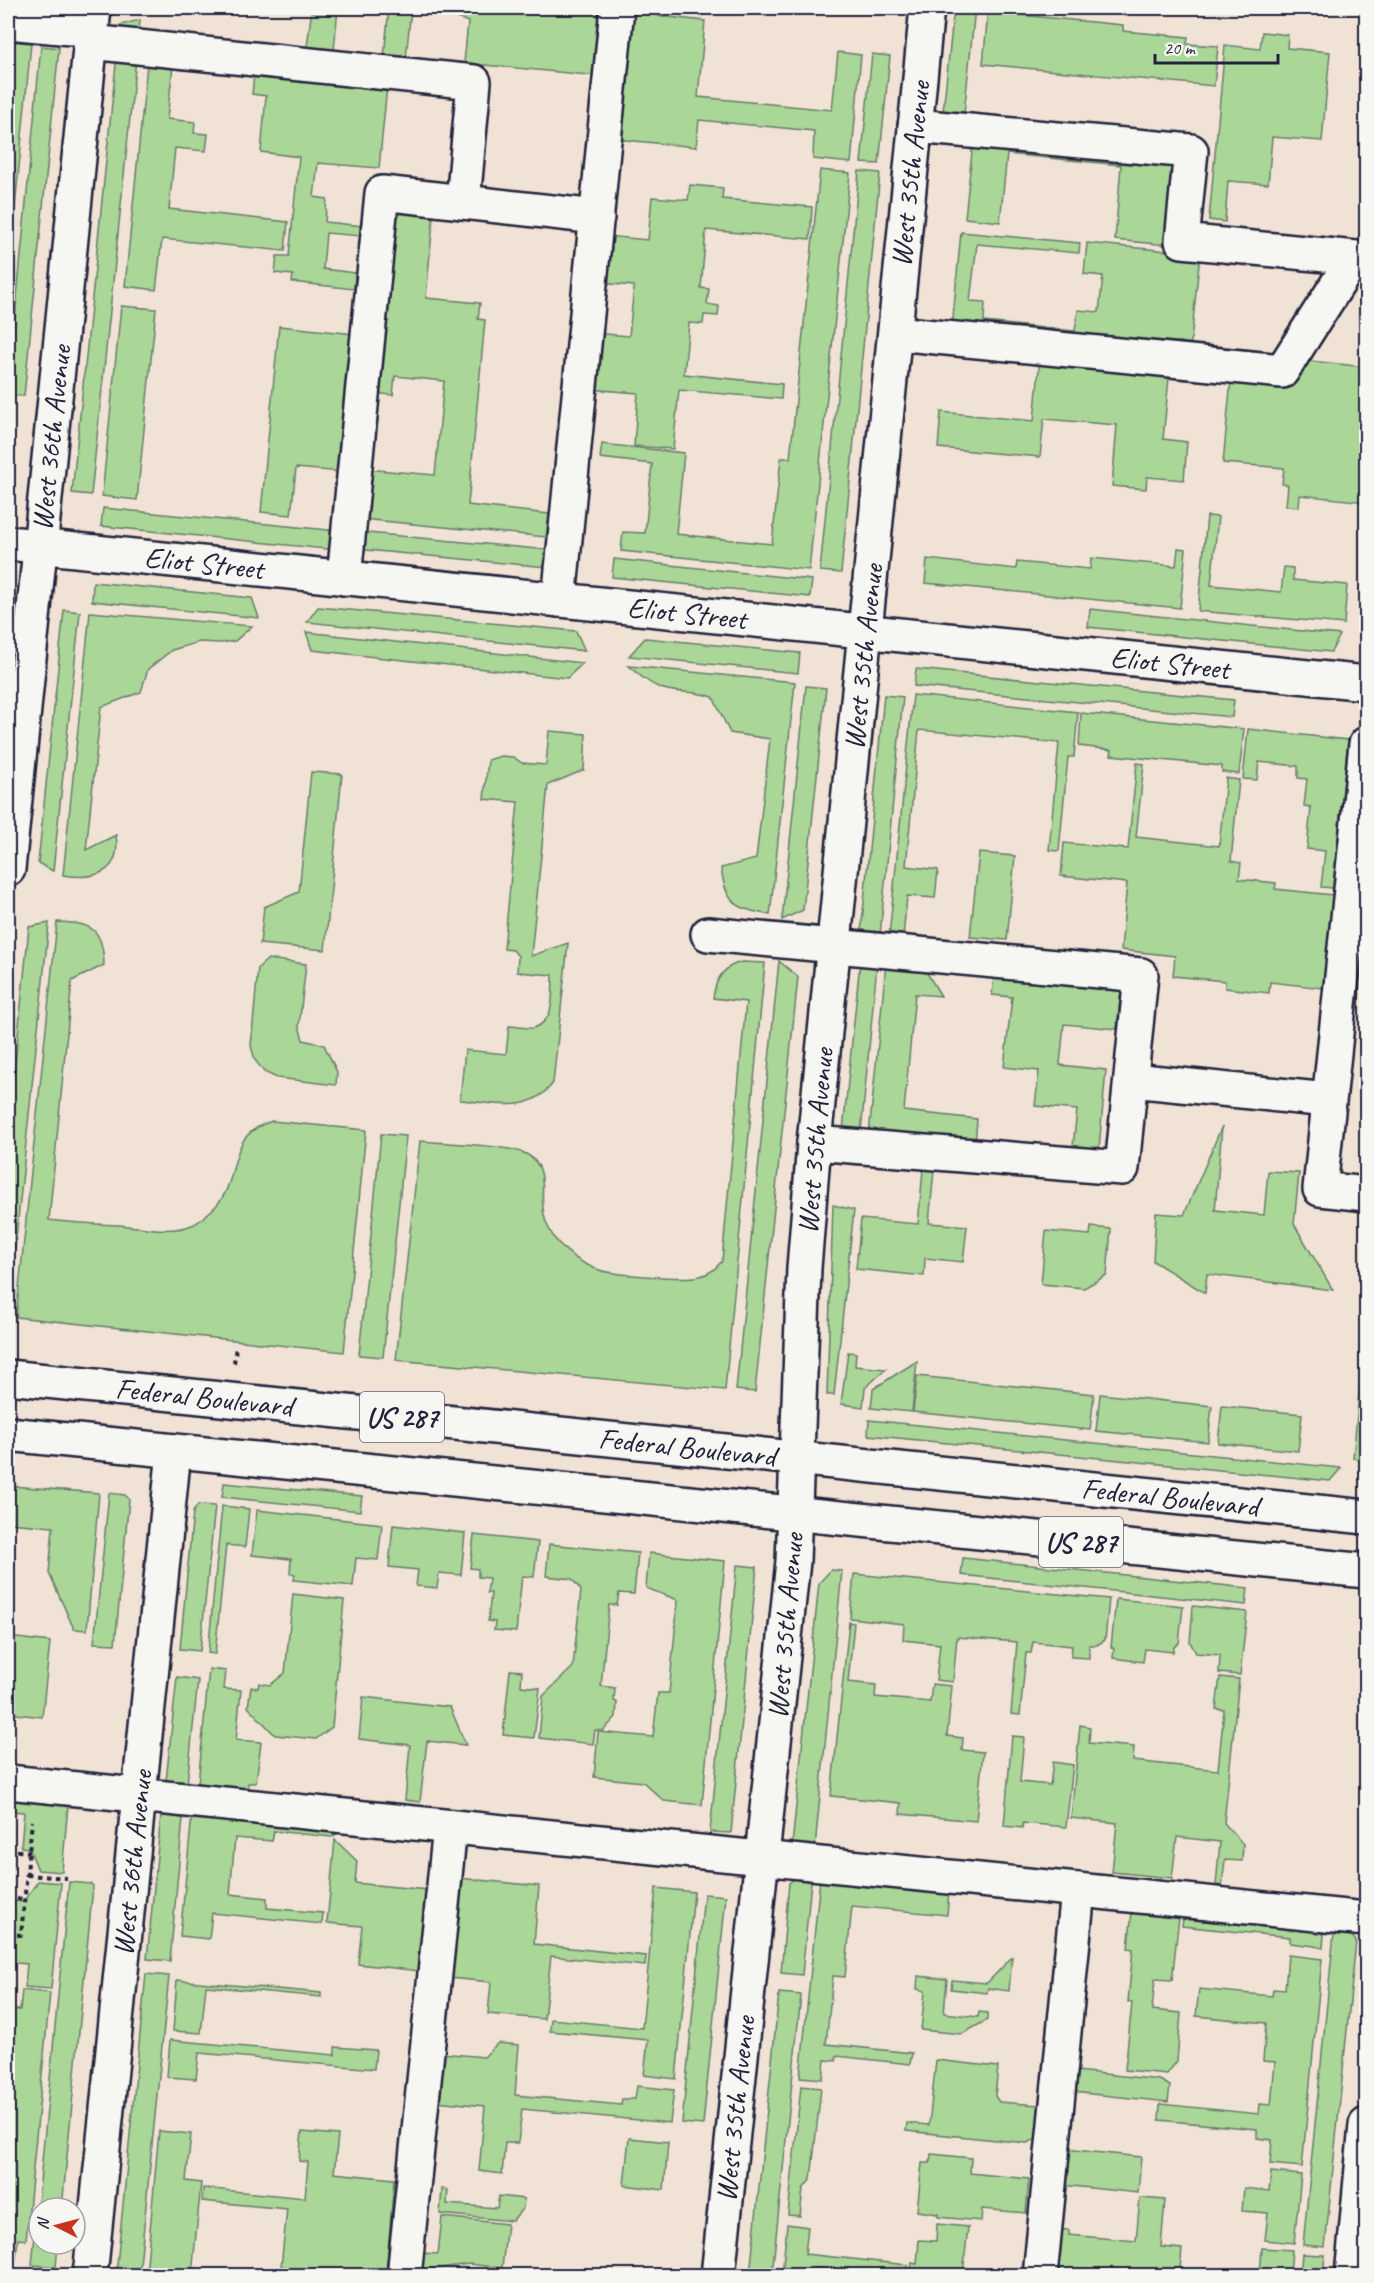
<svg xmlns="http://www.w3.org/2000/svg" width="1374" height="2283" font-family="Caveat,sans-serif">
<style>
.green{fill:#aad797;stroke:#667c69;stroke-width:1.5}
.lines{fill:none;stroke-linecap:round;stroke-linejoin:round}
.minor-casing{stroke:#22223b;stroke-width:38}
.major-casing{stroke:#22223b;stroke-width:38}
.path{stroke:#22223b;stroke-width:4;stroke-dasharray:4.5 4.5;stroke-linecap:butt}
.minor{stroke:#f6f6f2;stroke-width:33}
.major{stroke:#f6f6f2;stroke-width:33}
.labels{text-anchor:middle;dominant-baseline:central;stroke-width:6;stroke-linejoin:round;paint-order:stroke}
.shield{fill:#f6f6f2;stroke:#626272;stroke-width:1.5}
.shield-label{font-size:28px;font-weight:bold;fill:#22223b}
.street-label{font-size:30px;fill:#22223b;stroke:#f6f6f2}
</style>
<rect width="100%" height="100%" fill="#f1e2d6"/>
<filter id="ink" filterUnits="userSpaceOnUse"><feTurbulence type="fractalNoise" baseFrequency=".0167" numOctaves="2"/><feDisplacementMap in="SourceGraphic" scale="12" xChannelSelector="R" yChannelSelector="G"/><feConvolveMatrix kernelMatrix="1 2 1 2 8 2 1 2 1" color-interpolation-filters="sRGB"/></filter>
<g filter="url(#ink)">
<g class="green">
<polygon points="312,8 338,8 334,50 307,47"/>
<polygon points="389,8 411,8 406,59 384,57"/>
<polygon points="458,8 605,8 598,76 464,63 468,22 458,18"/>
<polygon points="628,8 660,8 659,16 705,21 698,97 832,110 838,52 861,55 851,163 813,159 814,131 699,120 696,147 615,139"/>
<polygon points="954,8 975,8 964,114 943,112"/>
<polygon points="988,12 1123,25 1123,31 1188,37 1187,44 1218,46 1214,86 983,64"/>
<polygon points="140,20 91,495 72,493 120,25"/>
<polygon points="1262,32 1288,35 1287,48 1330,52 1322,141 1272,137 1268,184 1228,181 1225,222 1209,220 1225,45 1260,49"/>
<polygon points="8,41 31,43 8,280"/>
<polygon points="41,46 59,48 24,396 8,395 8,391"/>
<polygon points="148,54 174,57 167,119 195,122 194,133 208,134 206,151 175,148 169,209 288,222 285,251 162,239 156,290 125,286"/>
<polygon points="872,54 890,56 879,164 861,163"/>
<polygon points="255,63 388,76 379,168 318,163 314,197 327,199 325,222 363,226 362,236 326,233 323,269 355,273 354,289 292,282 293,275 275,273 277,256 289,256 299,157 261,152 266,96 252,94"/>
<polygon points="973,142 1177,161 1168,245 1115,240 1121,165 1007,154 1000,222 965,218"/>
<polygon points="820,170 850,173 809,570 621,551 623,532 645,533 652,464 600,458 602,444 684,453 676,534 772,544 781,458 790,458"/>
<polygon points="859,171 880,173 841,573 820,571"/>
<polygon points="690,185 723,188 722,199 812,207 810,239 706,230 701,288 709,289 707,304 719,306 718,316 704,315 703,324 689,323 684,374 782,384 781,399 679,390 673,449 634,446 638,393 589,389 594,333 629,336 634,286 601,283 606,236 648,240 652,197 688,200"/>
<polygon points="392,205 434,209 426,298 480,303 478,319 485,320 468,505 549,514 546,537 362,519 366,469 435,475 444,381 395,376 393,395 374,393"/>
<polygon points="961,232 1080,243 1079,253 977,244 970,301 985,302 984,322 1075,331 1078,310 1099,312 1103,276 1084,274 1087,243 1200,254 1190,351 952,328"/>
<polygon points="121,306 156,309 137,500 102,496"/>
<polygon points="279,326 355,334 342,472 296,468 291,515 261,512"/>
<polygon points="1040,358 1222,374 1221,383 1169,378 1163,439 1187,442 1184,480 1147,477 1146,489 1112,486 1117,425 1044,419 1040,457 938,448 941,412 1034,421"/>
<polygon points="1310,361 1366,367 1366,502 1300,495 1299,507 1286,506 1288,485 1282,484 1284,468 1223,463 1231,379 1285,384"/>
<polygon points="103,508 338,531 336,550 101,526"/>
<polygon points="1207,516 1218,517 1211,585 1281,592 1284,567 1293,568 1293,580 1347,585 1344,624 1198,611"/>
<polygon points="357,532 548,550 547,567 356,549"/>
<polygon points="1178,548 1186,549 1180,608 925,583 927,559 1016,569 1017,562 1090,569 1091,558 1176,566"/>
<polygon points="614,559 812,580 810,597 612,577"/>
<polygon points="93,582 252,598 259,618 92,601"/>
<polygon points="318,607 576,631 585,651 307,622"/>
<polygon points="1090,609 1340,635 1331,652 1088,627"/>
<polygon points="64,610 80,612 53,871 38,863"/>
<path d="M90,612L252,626L235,641L221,643L199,642L172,650L148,669L141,692L101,707L86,850L116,835C122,874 94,880 63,875Z"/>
<polygon points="306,632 583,663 567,678 312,650"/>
<polygon points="645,638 800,653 798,673 629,656"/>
<path d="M629,666L795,682L770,915C735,908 726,904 721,868L756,859L770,739L730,733L713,697C693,690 677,694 660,688C648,683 639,675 629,666Z"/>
<polygon points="916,669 1234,700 1232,717 914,686"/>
<polygon points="806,686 826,688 803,910 782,920"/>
<polygon points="884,695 903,697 880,935 861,933"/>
<polygon points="913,695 1078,712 1074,757 1068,757 1059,851 1049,850 1059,743 919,730 906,866 938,870 935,898 907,896 903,937 889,936"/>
<polygon points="1081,713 1244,729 1239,774 1222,772 1222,766 1111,755 1112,750 1079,746"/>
<polygon points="1248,729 1348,740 1333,888 1321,887 1325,851 1307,849 1311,807 1304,806 1307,779 1298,778 1298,766 1259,762 1257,780 1243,779"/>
<path d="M549,731L586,734L584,770L548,785L531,956L568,943L553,1083C529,1115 496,1103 460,1100L465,1050L506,1054L509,1026C516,1026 526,1029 533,1028C556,1022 552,993 553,975L517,972L518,956L513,950L504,949L518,802L484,799L488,760L501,756L513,757L522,763L546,765Z"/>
<polygon points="1137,763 1144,764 1136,837 1219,846 1226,778 1239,780 1231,861 1241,863 1239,879 1276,883 1275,889 1333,895 1323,988 1270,982 1269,993 1225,988 1225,981 1173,976 1175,956 1121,950 1127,883 1061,876 1064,843 1128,849"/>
<polygon points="311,772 342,774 325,950 260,944 264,907 299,892"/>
<polygon points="979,853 1015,856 1007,940 970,937"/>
<path d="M57,922C92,923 103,928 104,965L72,981L49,1220C72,1223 96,1224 119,1225C142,1227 170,1234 192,1225C198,1223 203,1218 207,1214C247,1185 219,1137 272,1121L366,1130L344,1352L16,1317Z"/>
<polygon points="49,923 8,1315 8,1132 29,927"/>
<polygon points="268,959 306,964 299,1026 303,1040 324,1045 337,1072 336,1085 277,1078 264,1072 255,1060 251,1046 258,968"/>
<polygon points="779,961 798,977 755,1392 736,1390"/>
<path d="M742,962L765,963L725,1390L396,1360L420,1141C441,1143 514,1145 528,1155C550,1169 539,1193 544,1214C545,1222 551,1233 555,1239C565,1252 581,1263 596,1269C610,1275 685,1280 700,1276C710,1274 716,1268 722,1261L746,1002L713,998C715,981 723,966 742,962Z"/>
<polygon points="860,962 877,964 861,1132 843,1131"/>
<polygon points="886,964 924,968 941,996 915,994 904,1111 977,1119 975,1144 869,1134"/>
<polygon points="994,975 1121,988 1117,1029 1064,1024 1060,1065 1106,1070 1099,1149 1073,1146 1077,1110 1035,1106 1039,1071 1004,1067 1012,997 992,995"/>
<polygon points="1222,1126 1215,1210 1264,1215 1268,1171 1299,1173 1294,1224 1333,1290 1207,1274 1205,1293 1153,1261 1156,1213 1184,1215"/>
<polygon points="381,1134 406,1136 383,1357 359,1355"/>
<polygon points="923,1170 934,1170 929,1223 967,1226 963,1262 925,1258 924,1276 856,1269 861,1219 918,1224"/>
<polygon points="833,1205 854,1210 834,1395 827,1395"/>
<polygon points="1091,1227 1111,1229 1107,1275 1084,1288 1041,1284 1046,1231 1090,1235"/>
<polygon points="1366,1318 1366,1460 1353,1458"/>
<polygon points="848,1352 856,1353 855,1366 886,1369 865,1388 863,1407 841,1404"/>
<polygon points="917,1361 912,1412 871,1408 873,1389"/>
<polygon points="917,1376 1094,1394 1090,1430 913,1412"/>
<polygon points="1100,1394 1212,1406 1208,1442 1096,1431"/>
<polygon points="1222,1406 1302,1414 1298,1451 1218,1443"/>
<polygon points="869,1420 1341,1468 1330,1481 868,1435"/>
<polygon points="224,1483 362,1496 360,1511 222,1497"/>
<polygon points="12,1486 99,1493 87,1630 74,1629 49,1573 53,1527 9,1523"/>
<polygon points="109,1493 125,1495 129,1499 115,1644 94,1643"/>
<polygon points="198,1505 215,1506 200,1651 180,1649 193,1512"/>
<polygon points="222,1506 249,1509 245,1547 226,1545 215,1654 208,1653"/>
<polygon points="257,1510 382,1524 378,1560 356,1558 353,1586 294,1580 295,1574 290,1573 291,1559 252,1555"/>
<polygon points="393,1525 465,1533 461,1575 439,1573 437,1588 416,1586 418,1570 389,1567"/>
<polygon points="474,1535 538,1542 534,1577 522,1576 516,1632 494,1630 495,1622 488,1621 491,1593 487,1593 489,1578 478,1577 478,1569 470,1568"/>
<polygon points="549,1544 638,1553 634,1594 619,1593 617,1605 609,1605 601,1686 615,1688 614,1701 617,1702 616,1717 603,1731 595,1730 593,1744 539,1738 543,1696 573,1667 581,1590 572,1579 546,1576"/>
<polygon points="649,1553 725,1561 702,1805 664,1801 643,1782 594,1777 598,1732 653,1737 658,1693 669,1693 678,1600 646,1588"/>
<polygon points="963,1558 1248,1588 1246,1605 961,1575"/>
<polygon points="737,1565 757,1567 731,1833 710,1832"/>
<polygon points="831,1570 842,1571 815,1847 792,1845 819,1583"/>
<polygon points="854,1574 1109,1599 1105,1640 1097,1645 1089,1645 1089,1658 1071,1657 1072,1646 1033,1642 1031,1653 1026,1653 1020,1715 1011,1714 1017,1642 957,1637 953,1682 936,1680 940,1644 903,1640 904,1624 850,1618"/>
<polygon points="293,1594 344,1600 332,1727 316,1739 275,1735 248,1707 251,1687 258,1688 259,1683 270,1685 285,1673"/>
<polygon points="1116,1599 1183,1606 1179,1643 1174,1647 1173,1652 1145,1649 1143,1662 1113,1658 1114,1648 1111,1647"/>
<polygon points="1193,1606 1247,1612 1240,1675 1219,1673 1220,1655 1196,1653 1190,1642"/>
<polygon points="849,1622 854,1623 848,1682 876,1685 875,1697 930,1702 932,1684 952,1686 947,1736 963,1738 962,1750 983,1752 976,1821 900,1814 901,1803 831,1796"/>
<polygon points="8,1637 50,1642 42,1717 8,1713"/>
<polygon points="209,1669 226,1671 224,1689 241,1690 236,1740 261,1742 256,1783 248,1783 247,1789 198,1784"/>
<polygon points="510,1670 522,1671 521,1686 540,1688 534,1738 503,1735"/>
<polygon points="177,1677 198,1680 187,1784 166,1781"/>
<polygon points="1220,1677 1239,1679 1224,1823 1243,1844 1242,1861 1225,1860 1222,1886 1216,1885 1220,1842 1177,1837 1172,1878 1112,1872 1117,1823 1071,1818 1080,1725 1090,1727 1089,1743 1134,1747 1133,1761 1218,1770 1224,1710 1216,1709"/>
<polygon points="363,1697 450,1707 466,1745 427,1741 420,1802 405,1800 410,1745 359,1739"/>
<polygon points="1012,1736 1024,1737 1020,1782 1050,1785 1053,1762 1073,1765 1066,1827 1023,1823 1022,1828 1004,1826"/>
<polygon points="8,1799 68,1805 62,1872 38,1870 29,1848 21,1847 24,1812 8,1811"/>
<polygon points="161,1815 183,1818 170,1961 147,1959"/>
<polygon points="192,1815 343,1830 332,1837 274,1831 272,1841 235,1838 230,1894 267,1898 267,1908 323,1913 322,1924 212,1913 209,1939 180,1936"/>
<polygon points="335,1840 357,1861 355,1883 428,1890 419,1971 358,1964 362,1926 327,1923"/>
<polygon points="458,1878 539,1886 534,1944 646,1956 645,1966 551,1956 544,2019 488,2014 491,1982 448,1978"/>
<polygon points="794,1879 811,1881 802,1975 781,1973 789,1883"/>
<polygon points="820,1879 949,1892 947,1915 852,1906 845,1977 833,1976 826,2044 912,2053 910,2064 837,2056 836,2061 825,2060 823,2079 800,2077"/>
<polygon points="38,1881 61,1883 51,1989 25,1987 27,1964 8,1962 8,1934 11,1934 14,1901 23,1902"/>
<polygon points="69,1882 91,1884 93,1886 62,2208 39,2208 39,2244 58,2244 56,2267 32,2265"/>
<polygon points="656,1888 694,1892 676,2079 644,2075 648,2040 550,2031 551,2019 642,2028"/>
<polygon points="704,1894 726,1896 703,2125 682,2123"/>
<polygon points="1132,1912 1179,1917 1172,1980 1155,1979 1152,2010 1181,2013 1177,2061 1167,2074 1125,2070 1132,2003 1128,2002 1133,1949 1128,1948"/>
<polygon points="1183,1919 1321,1932 1324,1935 1323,1947 1290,1943 1290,1937 1182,1926"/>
<polygon points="1334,1933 1351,1935 1356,1941 1325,2247 1303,2245"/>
<polygon points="1288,1955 1322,1959 1302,2167 1270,2164 1272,2140 1257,2138 1257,2129 1159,2120 1160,2104 1259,2114 1260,2104 1271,2105 1275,2062 1263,2061 1266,2023 1196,2016 1199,1989 1272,1996 1273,1989 1285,1990"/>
<polygon points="1012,1957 1009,1991 988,1988 987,1993 951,1989 952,1980 987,1983"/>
<polygon points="146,1974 169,1976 139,2275 116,2275"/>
<polygon points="918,1976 947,1979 944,2013 978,2017 979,2012 987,2013 987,2020 962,2034 921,2030 925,1991 917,1989"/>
<polygon points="177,1980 321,1993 321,1997 206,1986 201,2033 173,2031"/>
<polygon points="22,1990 50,1993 26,2240 18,2239 16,2259 9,2258 8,2266 8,2169 10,2145 8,2145 8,2114 10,2114 16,2053 8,2052 8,2009 20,2010"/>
<polygon points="779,1993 801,1995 772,2275 750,2275"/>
<polygon points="170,2040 335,2055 335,2047 376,2050 374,2069 199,2053 196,2079 167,2077"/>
<polygon points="498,2043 519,2045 515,2095 621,2105 622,2099 635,2099 637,2086 674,2090 670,2123 522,2109 518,2143 505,2143 502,2174 479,2171 485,2106 436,2101 441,2053 484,2057"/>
<polygon points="936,2060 998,2067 995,2096 999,2102 1039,2105 1036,2139 1027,2143 906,2131 907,2123 929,2125"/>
<polygon points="1076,2071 1160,2080 1170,2086 1168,2102 1073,2092"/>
<polygon points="801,2086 821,2088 811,2179 803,2189 800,2216 788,2215"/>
<polygon points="159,2131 191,2134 186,2181 201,2183 192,2275 146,2275"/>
<polygon points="302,2132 338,2135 334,2173 394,2179 386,2275 337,2275 337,2272 281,2267 287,2209 202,2201 203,2188 305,2198 308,2162 299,2161"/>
<polygon points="629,2138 668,2142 664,2190 624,2185"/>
<polygon points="1065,2149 1141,2157 1138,2193 1062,2185"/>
<polygon points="931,2154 971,2158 970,2173 1029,2179 1026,2213 982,2209 981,2221 938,2217 938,2214 917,2211 922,2163 930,2163"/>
<polygon points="1271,2172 1301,2175 1294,2243 1265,2240 1268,2213 1242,2211 1244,2188 1269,2191"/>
<polygon points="442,2189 448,2190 447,2204 497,2208 499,2196 524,2199 523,2208 512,2221 440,2214"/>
<polygon points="1140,2198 1165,2200 1161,2247 1182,2249 1180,2269 1219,2273 1219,2276 1051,2276 1056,2229 1069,2230 1069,2235 1136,2241"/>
<polygon points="442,2217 507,2224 502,2268 469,2264 426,2270 425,2275 419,2276 421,2253 438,2254"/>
<polygon points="787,2224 808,2227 805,2254 908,2265 907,2275 816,2268 816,2272 805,2271 804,2275 782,2275"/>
<polygon points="937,2224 968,2227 963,2274 975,2275 910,2275 912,2263 917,2264 919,2240 936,2241"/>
<polygon points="1262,2248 1292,2250 1290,2275 1260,2275"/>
<polygon points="1302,2254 1325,2255 1323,2275 1300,2275"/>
</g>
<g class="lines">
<g class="minor-casing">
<g id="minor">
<polyline points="8,22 92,30"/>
<polyline points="90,42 474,82 463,202 597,217"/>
<polyline points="915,126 1191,151 1182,241 1366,259"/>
<polyline points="895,333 1282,371 1354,258"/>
<polyline points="8,543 1366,683"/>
<polyline points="344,578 382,193 463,202"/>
<polyline points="559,600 617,8"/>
<polyline points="1366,744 1320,1189 1366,1194"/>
<polyline points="8,869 94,8"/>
<polyline points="708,934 1141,975 1122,1168 814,1143"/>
<polyline points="1132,1080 1328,1100"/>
<polyline points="8,1782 1366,1919"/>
<polyline points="90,2276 174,1451"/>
<polyline points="404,2276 450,1827"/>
<polyline points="718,2276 793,1561 804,1268 814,1143 927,8"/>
<polyline points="1040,2276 1078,1890"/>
<polyline points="1352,2276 1366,2125"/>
</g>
</g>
<g class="major-casing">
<g id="major">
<polyline points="8,1377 1366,1517"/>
<polyline points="8,1434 1366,1571"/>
</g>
</g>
<g class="path">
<polyline points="234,1363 236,1346"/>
<polyline points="8,1850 30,1852"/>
<polyline points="27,1875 67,1878"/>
<polyline points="8,1898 25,1900"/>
<polyline points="8,1934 21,1935 32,1821"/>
</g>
<use href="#minor" class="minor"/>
<use href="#major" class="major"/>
</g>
</g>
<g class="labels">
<g class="shield">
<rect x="360" y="1392" width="84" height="50" rx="4.5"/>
<rect x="1039" y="1517" width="84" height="50" rx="4.5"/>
</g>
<g class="shield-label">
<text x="402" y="1417">US 287</text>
<text x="1081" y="1542">US 287</text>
</g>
<g class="street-label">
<text transform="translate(910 174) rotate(-84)">West 35th Avenue</text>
<text transform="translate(51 438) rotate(-84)">West 36th Avenue</text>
<text transform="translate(204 563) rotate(6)">Eliot Street</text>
<text transform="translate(687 613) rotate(6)">Eliot Street</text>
<text transform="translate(863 657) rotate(-84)">West 35th Avenue</text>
<text transform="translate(1170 663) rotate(6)">Eliot Street</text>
<text transform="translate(815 1141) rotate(-85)">West 35th Avenue</text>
<text transform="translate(204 1397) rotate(6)">Federal Boulevard</text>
<text transform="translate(687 1447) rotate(6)">Federal Boulevard</text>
<text transform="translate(1170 1497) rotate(6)">Federal Boulevard</text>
<text transform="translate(785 1626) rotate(-85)">West 35th Avenue</text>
<text transform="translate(132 1863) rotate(-84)">West 36th Avenue</text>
<text transform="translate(735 2109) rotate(-84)">West 35th Avenue</text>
</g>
</g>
<rect width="1374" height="2283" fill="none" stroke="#f6f6f2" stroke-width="30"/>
<rect x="15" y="15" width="1344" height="2253" fill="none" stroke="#22223b" stroke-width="2" filter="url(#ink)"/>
<g transform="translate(57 2226) rotate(276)"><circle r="28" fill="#f6f6f2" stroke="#a1a1a9" stroke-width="1.5"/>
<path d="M0-4.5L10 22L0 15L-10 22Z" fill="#c8321e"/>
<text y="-9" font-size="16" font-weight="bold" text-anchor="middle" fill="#22223b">N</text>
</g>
<path d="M1155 54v9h123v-9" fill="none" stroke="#22223b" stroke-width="3"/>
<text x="1164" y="54" font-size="18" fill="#22223b" stroke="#f6f6f2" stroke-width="4.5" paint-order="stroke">20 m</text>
</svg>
